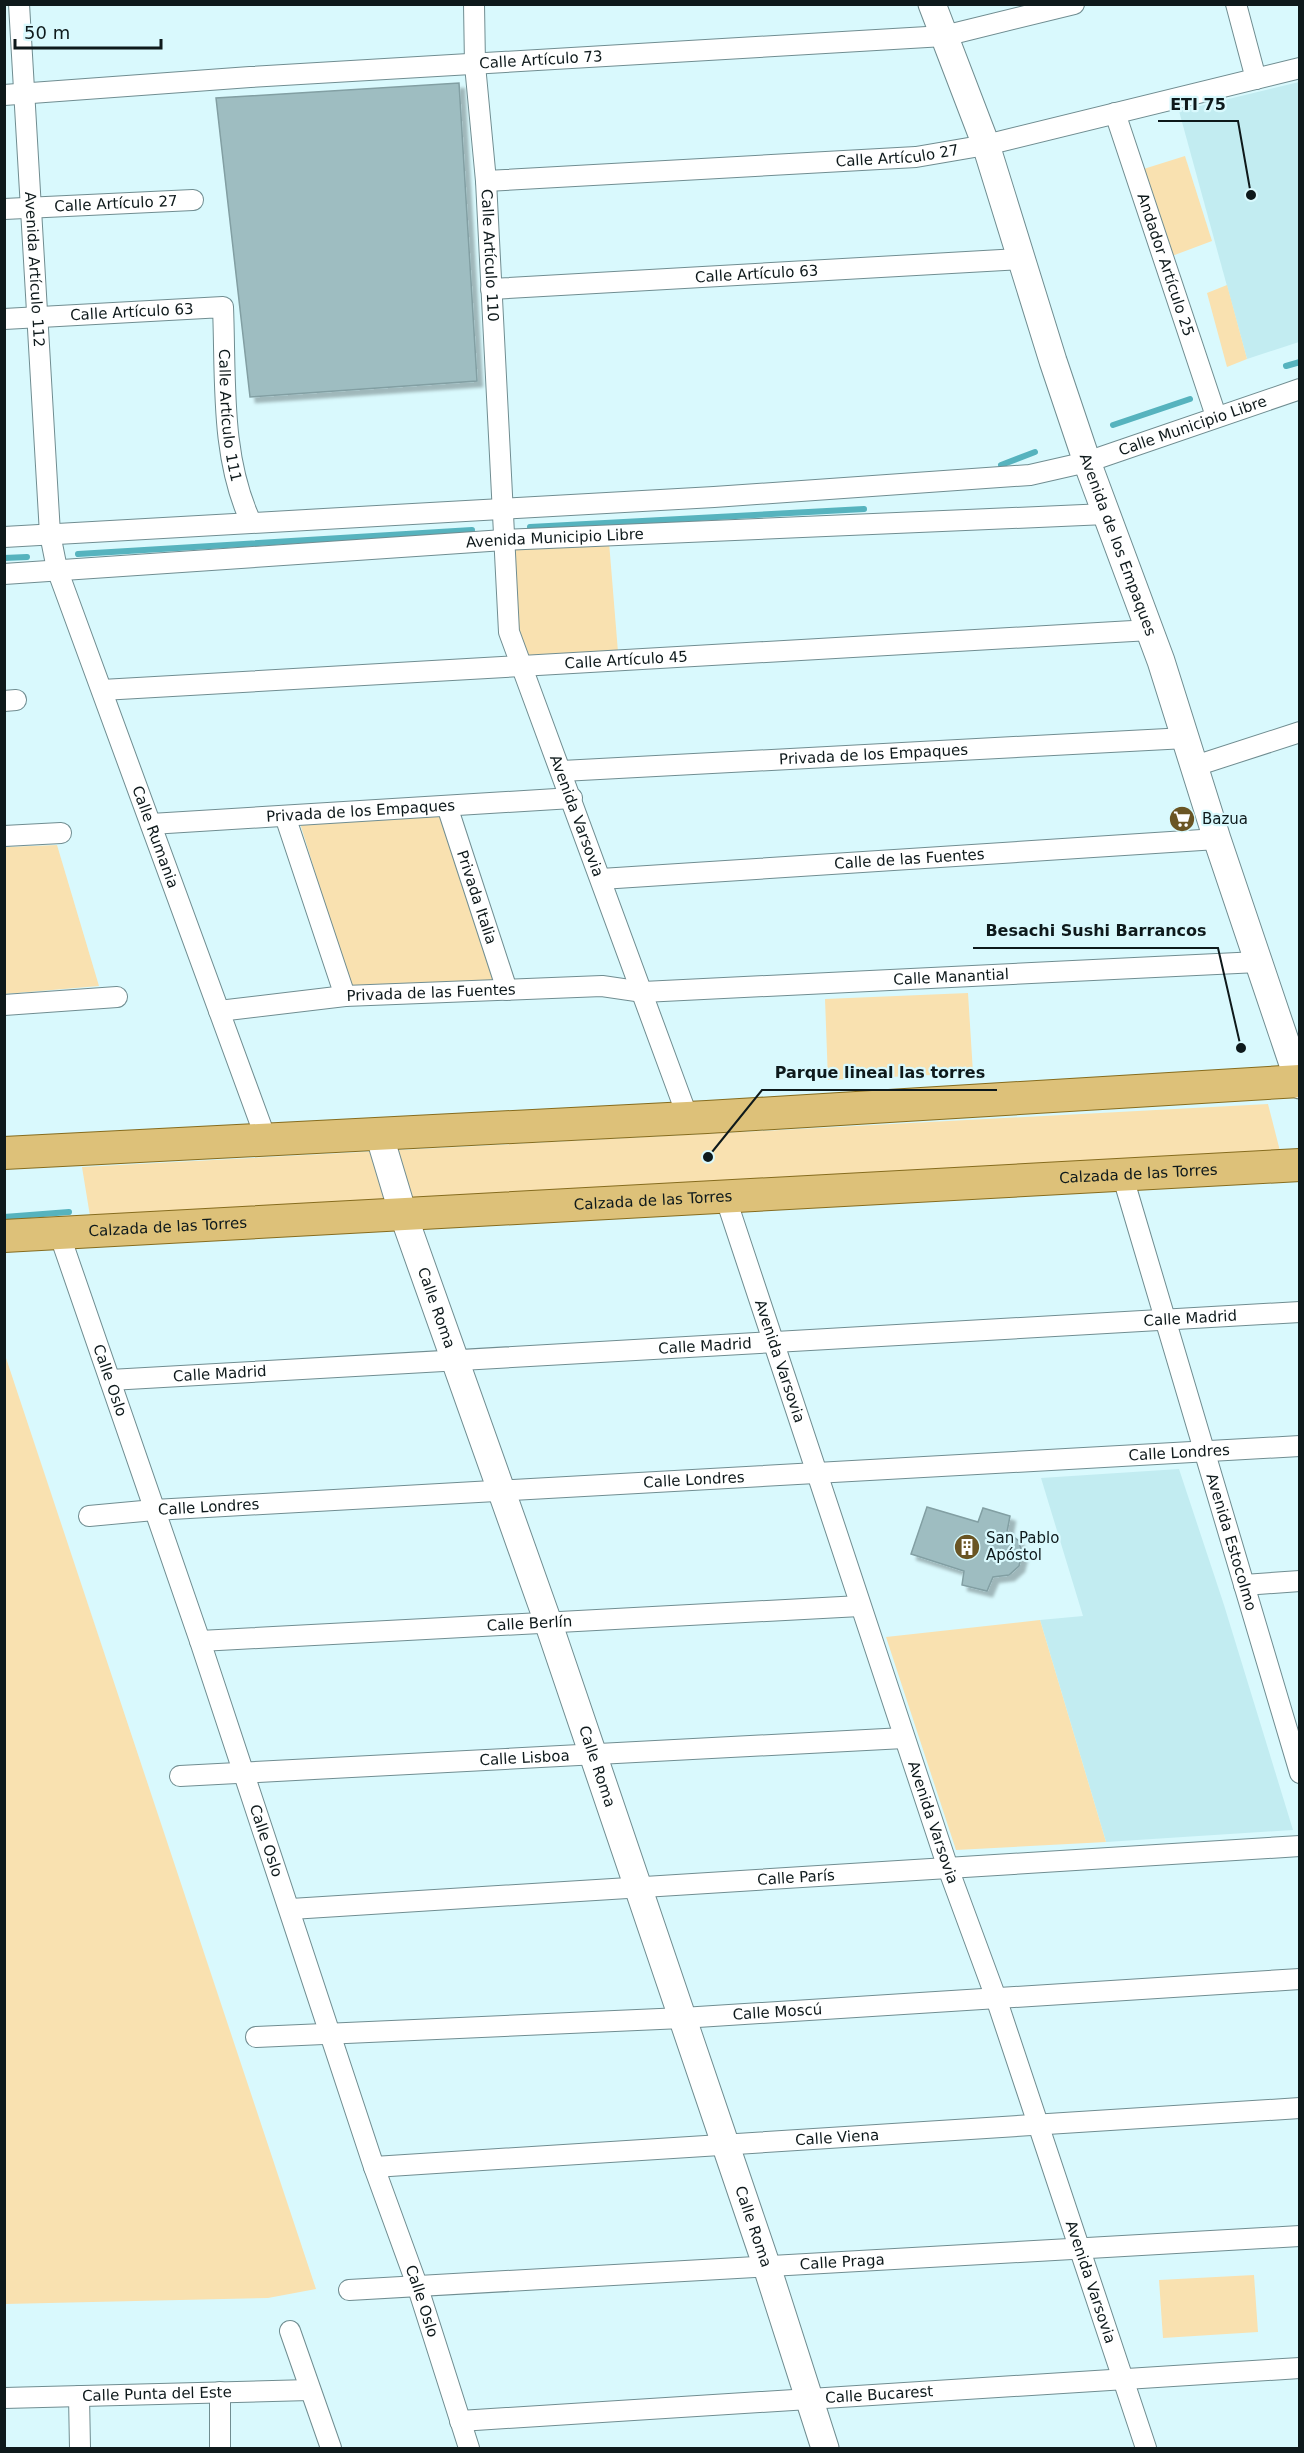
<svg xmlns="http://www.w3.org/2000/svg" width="1304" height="2453" font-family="'DejaVu Sans',sans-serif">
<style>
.built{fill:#c2ecf1}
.green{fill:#f9e1b0}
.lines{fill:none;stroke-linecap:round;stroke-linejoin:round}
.stream{stroke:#56b3be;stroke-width:6}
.building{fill:#9ebdc1;stroke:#829fa3;stroke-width:1.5;filter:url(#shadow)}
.street-casing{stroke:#708d91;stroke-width:22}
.secondary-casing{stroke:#708d91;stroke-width:29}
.primary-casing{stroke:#866c1e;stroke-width:34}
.street{stroke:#fff;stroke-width:20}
.secondary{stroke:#fff;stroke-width:27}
.primary{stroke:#ddc179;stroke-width:32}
.labels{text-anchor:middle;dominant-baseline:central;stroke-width:4.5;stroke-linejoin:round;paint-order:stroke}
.street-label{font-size:15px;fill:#0e191b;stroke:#d9f9fd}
.poi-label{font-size:15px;fill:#0e191b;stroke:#d9f9fd;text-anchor:start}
.leader{fill:none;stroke:#0e191b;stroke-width:2}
.callout-dot{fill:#0e191b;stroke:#d9f9fd;stroke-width:2}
.callout-label{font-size:16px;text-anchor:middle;font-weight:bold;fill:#0e191b;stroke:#d9f9fd;stroke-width:4.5;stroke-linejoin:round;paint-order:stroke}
</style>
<defs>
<filter id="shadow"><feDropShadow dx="5.5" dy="5.5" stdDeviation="1.5" flood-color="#0004"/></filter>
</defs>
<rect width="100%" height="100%" fill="#d9f9fd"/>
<g class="built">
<polygon points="1299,82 1299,342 1247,359 1179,111"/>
<polygon points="1179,1469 1224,1605 1293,1830 1106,1842 1040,1620 1083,1616 1041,1478"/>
</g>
<g class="green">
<polygon points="1185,156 1212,241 1164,259 1134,172"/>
<polygon points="1227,285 1247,359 1227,367 1207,293"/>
<polygon points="609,542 618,652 524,658 514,620 510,548"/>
<polygon points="440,809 495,983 351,988 298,817"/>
<polygon points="57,845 99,986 5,994 5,847"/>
<polygon points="968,993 973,1073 828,1080 825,999"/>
<path d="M1268,1104L1280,1151C883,1170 487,1198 90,1216L82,1167Z"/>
<polygon points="5,1355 316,2289 268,2298 5,2304"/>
<polygon points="1040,1620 1106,1842 956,1850 886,1637"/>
<polygon points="1254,2275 1258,2332 1163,2338 1159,2280"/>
</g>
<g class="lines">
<g class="stream">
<polyline points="1286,366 1300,362"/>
<polyline points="1113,425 1190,399"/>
<polyline points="1001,465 1035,452"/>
<polyline points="530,527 864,509"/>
<polyline points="78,554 472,530"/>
<polyline points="4,558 27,557"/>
<polyline points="4,1217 69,1212"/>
</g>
</g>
<g class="building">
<polygon points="459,83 477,381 250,397 216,98"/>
<polygon points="927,1507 978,1522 983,1508 1010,1516 1007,1532 1019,1541 1022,1554 1019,1566 1009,1575 993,1577 987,1591 962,1585 964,1571 911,1554"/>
</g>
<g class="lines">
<g class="street-casing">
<g id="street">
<path id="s1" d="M19,4L50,534L57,569L266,1139"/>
<path id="s2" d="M474,4L475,65L486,181L509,632L688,1118"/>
<polyline points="1236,4 1256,79"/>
<path id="s3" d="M4,95L250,77L944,36L1074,4"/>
<path id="s4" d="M1115,113L1216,416"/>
<path id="s5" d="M486,181L916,157L986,145L1300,68"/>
<path id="s6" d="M4,209L193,200"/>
<path id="s7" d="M491,289L1020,259"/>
<path id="s8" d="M4,319L223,307C226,378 220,456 251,522"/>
<path id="s9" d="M4,537L714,497L1030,475L1087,462L1300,389"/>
<path id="s10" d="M4,574L504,540L1106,514"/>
<path id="s11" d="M102,690L1150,630"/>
<polyline points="4,701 16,700"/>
<polyline points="1195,766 1300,732"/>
<path id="s12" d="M562,771L1186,738"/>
<path id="s13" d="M447,806L507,990"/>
<polyline points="285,816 345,996"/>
<path id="s14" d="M151,824L572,798"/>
<polyline points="4,836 61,833"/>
<path id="s15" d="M601,879L1217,839"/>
<polyline points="4,1005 117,997"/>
<path id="s16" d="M219,1011L345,996L602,986L643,992L1258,962"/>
<path id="s17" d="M1122,1174L1300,1773"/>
<path id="s18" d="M725,1196L948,1868L996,1998L1146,2448"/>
<path id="s19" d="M59,1233L200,1641L374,2167L417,2285L469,2448"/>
<path id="s20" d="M110,1380L1300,1312"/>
<path id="s21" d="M89,1516L154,1510L1300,1446"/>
<polyline points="1244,1585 1300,1581"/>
<path id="s22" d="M200,1641L860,1606"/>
<path id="s23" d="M180,1776L904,1738"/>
<path id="s24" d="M291,1909L1300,1846"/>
<path id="s25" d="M256,2037L682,2018L1300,1979"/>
<path id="s26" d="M374,2167L1300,2108"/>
<path id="s27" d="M349,2290L1300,2236"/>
<polyline points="290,2331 331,2448"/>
<polyline points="220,2392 220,2448"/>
<polyline points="79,2396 80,2448"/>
<path id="s28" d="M4,2398L310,2390"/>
<path id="s29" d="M460,2421L1300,2368"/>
</g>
</g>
<g class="secondary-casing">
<g id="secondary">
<path id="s30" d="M932,4L986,145L1053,361L1087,462L1161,661L1217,839L1300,1085"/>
<path id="s31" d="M379,1134L403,1214L548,1622L767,2267L825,2448"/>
</g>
</g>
<g class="primary-casing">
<g id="primary">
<polyline points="4,1153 707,1117 1300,1081"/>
<path id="s32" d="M4,1236L1300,1165"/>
</g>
</g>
<use href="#street" class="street"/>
<use href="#secondary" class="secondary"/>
<use href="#primary" class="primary"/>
</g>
<defs>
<g id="supermarket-disc" transform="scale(1.35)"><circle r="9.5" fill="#6a5524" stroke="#d9f9fd"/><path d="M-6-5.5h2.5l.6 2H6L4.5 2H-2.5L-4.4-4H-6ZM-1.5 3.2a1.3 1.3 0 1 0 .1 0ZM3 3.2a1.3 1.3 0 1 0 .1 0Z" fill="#fff"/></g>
<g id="building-disc" transform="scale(1.35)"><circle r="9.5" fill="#6a5524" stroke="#d9f9fd"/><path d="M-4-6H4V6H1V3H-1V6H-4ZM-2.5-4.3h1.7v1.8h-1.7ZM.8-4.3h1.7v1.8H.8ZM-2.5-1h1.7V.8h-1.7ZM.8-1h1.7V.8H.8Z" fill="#fff"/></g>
</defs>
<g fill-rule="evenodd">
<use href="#supermarket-disc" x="1182" y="819"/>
<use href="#building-disc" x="967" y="1547"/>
</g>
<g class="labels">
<g class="street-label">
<text stroke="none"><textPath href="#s3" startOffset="538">Calle Artículo 73</textPath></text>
<text stroke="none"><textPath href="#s5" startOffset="412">Calle Artículo 27</textPath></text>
<text stroke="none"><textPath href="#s6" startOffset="112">Calle Artículo 27</textPath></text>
<text stroke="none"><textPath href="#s2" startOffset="252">Calle Artículo 110</textPath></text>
<text stroke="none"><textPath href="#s4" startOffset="160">Andador Artículo 25</textPath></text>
<text stroke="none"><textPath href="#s1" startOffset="266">Avenida Artículo 112</textPath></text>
<text stroke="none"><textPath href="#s7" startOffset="266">Calle Artículo 63</textPath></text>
<text stroke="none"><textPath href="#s8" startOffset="128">Calle Artículo 63</textPath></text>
<text stroke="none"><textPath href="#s8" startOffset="328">Calle Artículo 111</textPath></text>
<text stroke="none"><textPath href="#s9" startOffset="1198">Calle Municipio Libre</textPath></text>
<text stroke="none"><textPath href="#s10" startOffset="552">Avenida Municipio Libre</textPath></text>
<text stroke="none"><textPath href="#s30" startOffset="572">Avenida de los Empaques</textPath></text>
<text stroke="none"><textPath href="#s11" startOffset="525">Calle Artículo 45</textPath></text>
<text stroke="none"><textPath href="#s12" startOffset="312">Privada de los Empaques</textPath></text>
<text stroke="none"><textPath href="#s14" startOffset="210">Privada de los Empaques</textPath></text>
<text stroke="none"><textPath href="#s2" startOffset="825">Avenida Varsovia</textPath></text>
<text stroke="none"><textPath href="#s1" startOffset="852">Calle Rumania</textPath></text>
<text stroke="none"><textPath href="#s15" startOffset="309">Calle de las Fuentes</textPath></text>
<text stroke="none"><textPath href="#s13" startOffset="96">Privada Italia</textPath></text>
<text stroke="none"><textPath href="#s16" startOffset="734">Calle Manantial</textPath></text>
<text stroke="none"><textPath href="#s16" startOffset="213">Privada de las Fuentes</textPath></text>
<text stroke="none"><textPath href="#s32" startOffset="1136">Calzada de las Torres</textPath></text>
<text stroke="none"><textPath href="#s32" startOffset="650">Calzada de las Torres</textPath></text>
<text stroke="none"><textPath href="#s32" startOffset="164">Calzada de las Torres</textPath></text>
<text stroke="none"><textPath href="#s31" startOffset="183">Calle Roma</textPath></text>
<text stroke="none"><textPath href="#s20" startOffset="1082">Calle Madrid</textPath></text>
<text stroke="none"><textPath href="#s20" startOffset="596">Calle Madrid</textPath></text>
<text stroke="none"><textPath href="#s18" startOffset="174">Avenida Varsovia</textPath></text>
<text stroke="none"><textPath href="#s20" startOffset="110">Calle Madrid</textPath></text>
<text stroke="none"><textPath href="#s19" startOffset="156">Calle Oslo</textPath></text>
<text stroke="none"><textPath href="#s21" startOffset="1092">Calle Londres</textPath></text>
<text stroke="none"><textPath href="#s21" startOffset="606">Calle Londres</textPath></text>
<text stroke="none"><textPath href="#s21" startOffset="120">Calle Londres</textPath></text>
<text stroke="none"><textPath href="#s17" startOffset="384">Avenida Estocolmo</textPath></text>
<text stroke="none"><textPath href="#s22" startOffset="330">Calle Berlín</textPath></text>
<text stroke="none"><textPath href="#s23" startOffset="345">Calle Lisboa</textPath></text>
<text stroke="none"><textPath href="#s31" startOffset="669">Calle Roma</textPath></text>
<text stroke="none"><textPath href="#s18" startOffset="660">Avenida Varsovia</textPath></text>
<text stroke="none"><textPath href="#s19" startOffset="642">Calle Oslo</textPath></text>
<text stroke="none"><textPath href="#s24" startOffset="506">Calle París</textPath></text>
<text stroke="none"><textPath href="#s25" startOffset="522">Calle Moscú</textPath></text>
<text stroke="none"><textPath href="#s26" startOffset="464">Calle Viena</textPath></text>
<text stroke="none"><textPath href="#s31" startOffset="1155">Calle Roma</textPath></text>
<text stroke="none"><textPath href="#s27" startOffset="494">Calle Praga</textPath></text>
<text stroke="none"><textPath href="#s18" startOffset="1146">Avenida Varsovia</textPath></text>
<text stroke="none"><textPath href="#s19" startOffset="1128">Calle Oslo</textPath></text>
<text stroke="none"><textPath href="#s28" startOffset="153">Calle Punta del Este</textPath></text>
<text stroke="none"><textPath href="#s29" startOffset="420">Calle Bucarest</textPath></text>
</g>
<g class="poi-label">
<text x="1202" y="819">Bazua</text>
<text x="986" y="1538">San Pablo<tspan x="986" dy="17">Apóstol</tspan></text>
</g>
</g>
<path class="leader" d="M1251 195L1238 121H1158M1241 1048L1218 948H973M708 1157L762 1090H997"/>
<g class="callout-dot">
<circle cx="1251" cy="195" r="6"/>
<circle cx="1241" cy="1048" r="6"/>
<circle cx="708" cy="1157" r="6"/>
</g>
<g class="callout-label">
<text x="1198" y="110">ETI 75</text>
<text x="1096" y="936">Besachi Sushi Barrancos</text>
<text x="880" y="1078">Parque lineal las torres</text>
</g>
<rect width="1304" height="2453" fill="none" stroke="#0e191b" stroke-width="12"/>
<path d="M15 39v9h146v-9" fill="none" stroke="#0e191b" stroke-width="3"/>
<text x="24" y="39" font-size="18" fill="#0e191b" stroke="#d9f9fd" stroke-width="4.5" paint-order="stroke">50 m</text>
</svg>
